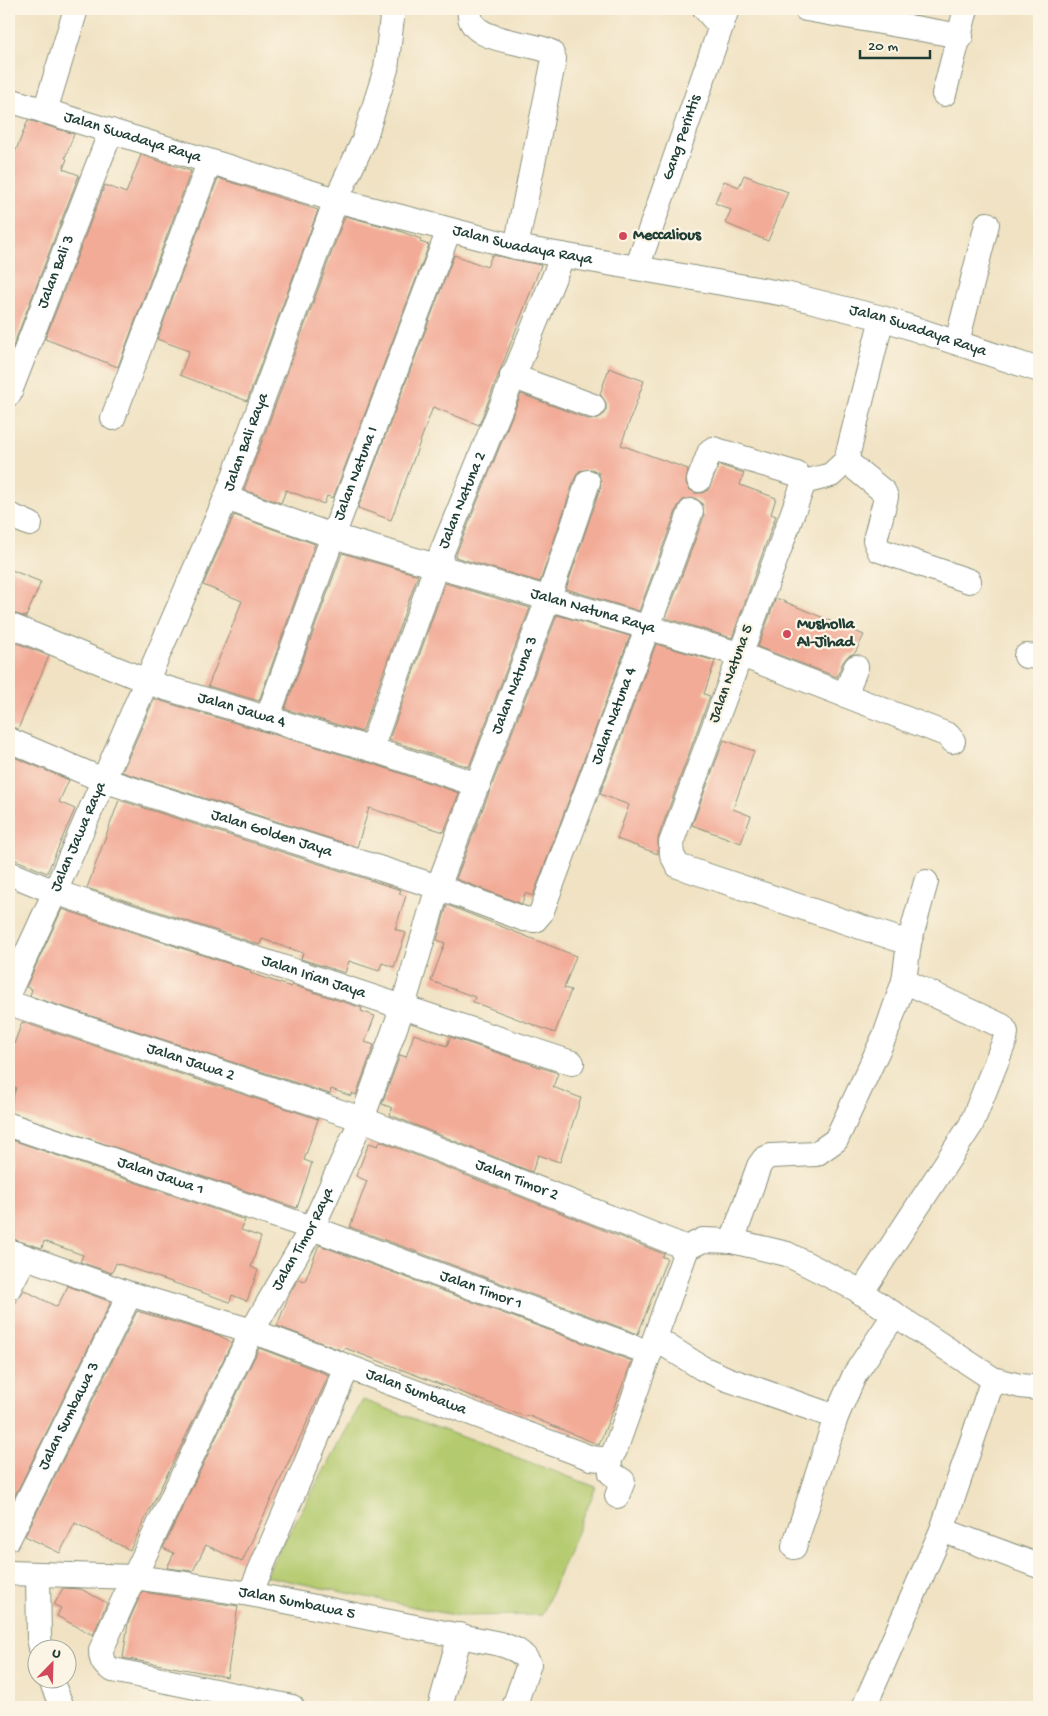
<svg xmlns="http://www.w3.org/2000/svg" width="1048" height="1716" font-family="'Gochi Hand',sans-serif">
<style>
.green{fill:#b4ca6e;stroke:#6a8451}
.building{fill:#f2ab97}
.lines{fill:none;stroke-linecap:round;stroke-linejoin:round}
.minor-casing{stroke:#88907c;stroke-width:26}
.minor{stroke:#fff;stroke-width:24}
.poi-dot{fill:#d1495b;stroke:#fcf5e5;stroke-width:2}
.labels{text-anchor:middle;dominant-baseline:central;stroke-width:4.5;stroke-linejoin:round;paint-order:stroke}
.street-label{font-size:16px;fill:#1f3d34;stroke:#fcf5e5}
.poi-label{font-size:16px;font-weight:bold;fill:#1f3d34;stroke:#fcf5e5;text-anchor:start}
</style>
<rect width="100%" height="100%" fill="#fcf5e5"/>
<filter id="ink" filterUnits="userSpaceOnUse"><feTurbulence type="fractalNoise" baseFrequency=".02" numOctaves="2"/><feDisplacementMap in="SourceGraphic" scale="10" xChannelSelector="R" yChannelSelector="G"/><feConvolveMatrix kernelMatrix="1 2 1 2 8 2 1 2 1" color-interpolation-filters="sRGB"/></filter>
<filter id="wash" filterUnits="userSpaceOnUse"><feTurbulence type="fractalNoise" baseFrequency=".0096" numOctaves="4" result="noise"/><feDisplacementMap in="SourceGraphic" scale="20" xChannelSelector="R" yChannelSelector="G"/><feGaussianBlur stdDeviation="1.12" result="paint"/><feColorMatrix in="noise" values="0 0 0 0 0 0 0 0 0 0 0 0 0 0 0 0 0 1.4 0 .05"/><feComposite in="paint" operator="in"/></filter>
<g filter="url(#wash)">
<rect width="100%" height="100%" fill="#f0e2c3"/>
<polygon class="green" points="363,1400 596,1487 542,1615 458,1616 265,1576"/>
<g id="blocks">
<g class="building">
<polygon points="28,120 74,134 65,158 67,159 63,169 79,175 9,357 9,168"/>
<polygon points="141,155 191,171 118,367 45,339 105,185 126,193"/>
<polygon points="744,175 788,192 768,241 725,223 731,210 715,203 724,181 739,187"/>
<polygon points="218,178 318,210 247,401 180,375 189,351 157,339"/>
<polygon points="345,216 394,229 421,239 420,242 429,245 333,498 327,496 324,504 286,490 281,503 244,490"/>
<polygon points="454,255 487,267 492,255 541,265 479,425 433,407 391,520 358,508"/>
<polygon points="609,368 644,381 621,445 688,469 686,483 689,489 695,493 702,493 708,490 719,465 744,473 740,485 776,498 771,514 776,516 732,638 666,618 704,516 702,503 695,498 683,500 678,506 639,611 566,589 601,486 599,473 592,469 579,471 575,478 540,582 455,557 521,394 588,419 596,419 602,416 606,410 606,403 600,394"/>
<polygon points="234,515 315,544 259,701 208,686 242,601 203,585"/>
<polygon points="342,553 418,575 362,732 285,709"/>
<polygon points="9,569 41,582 26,617 9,612"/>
<polygon points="445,583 530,608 469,767 389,740"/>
<polygon points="776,598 864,635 855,653 848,656 843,662 837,677 758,647"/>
<polygon points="557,615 630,636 533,896 525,893 522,904 456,879"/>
<polygon points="9,640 49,656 18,729 9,726"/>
<polygon points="656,644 715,661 704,694 710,696 658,838 658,854 617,839 629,805 600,794"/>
<polygon points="154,699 367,762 459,793 444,832 369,808 357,847 122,772"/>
<polygon points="724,740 754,751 733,809 751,816 741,843 692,825"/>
<polygon points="9,755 69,780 59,802 75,809 47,873 9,857"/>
<polygon points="119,800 401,890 399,894 406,896 395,929 406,933 394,967 382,963 379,971 349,961 345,973 301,959 303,953 262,939 260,945 87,888"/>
<polygon points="447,905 576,956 564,988 571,990 555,1033 473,1002 475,997 431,981 445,943 437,940"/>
<polygon points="62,909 251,971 250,973 291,987 292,985 362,1008 361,1011 375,1016 365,1042 374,1045 356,1095 352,1093 351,1096 331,1089 330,1094 30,996 32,989 26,987"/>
<polygon points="22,1022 318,1119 304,1160 312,1163 297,1208 9,1112 16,1087 9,1085 9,1043 14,1044"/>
<polygon points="414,1034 447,1046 450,1037 558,1073 553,1087 581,1098 560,1162 538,1155 532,1172 390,1115 392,1108 382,1104 400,1055 406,1057"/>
<polygon points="9,1139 245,1220 241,1230 261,1237 251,1267 258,1270 247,1301 232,1295 230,1302 116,1263 112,1273 80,1262 83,1255 44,1241 42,1248 9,1238"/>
<polygon points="380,1141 664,1254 662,1257 667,1258 638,1334 350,1227 367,1181 356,1176 369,1143 378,1146"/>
<polygon points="319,1245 632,1361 599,1445 527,1415 526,1417 345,1348 343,1351 277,1326 289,1295 298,1279 305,1281"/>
<polygon points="68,1286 111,1302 9,1508 9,1313 24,1290 57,1307"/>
<polygon points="137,1311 218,1335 232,1342 130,1550 75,1523 60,1553 25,1536"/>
<polygon points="259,1348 329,1375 242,1562 206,1545 193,1571 167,1568 174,1553 163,1548"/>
<polygon points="63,1588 81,1589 107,1603 93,1635 57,1616 61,1608 54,1605"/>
<polygon points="142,1592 238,1606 227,1677 123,1658 128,1623"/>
</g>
</g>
</g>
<g filter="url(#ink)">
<use href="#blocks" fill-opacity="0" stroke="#88907c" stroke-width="1"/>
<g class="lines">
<g class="minor-casing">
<g id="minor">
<path d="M470,9C465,44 529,40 551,52L554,59L516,247"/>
<polyline points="705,9 720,26"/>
<polyline points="806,9 961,36"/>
<polyline points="944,94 966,9"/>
<path id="s1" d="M9,100L336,200L516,247L785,294L882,318L1039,370"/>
<polyline points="45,111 76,9"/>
<path id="s2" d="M637,268L727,9"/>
<polyline points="957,342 987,224"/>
<polyline points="512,376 593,406"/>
<path id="s3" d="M9,394L111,131"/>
<polyline points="113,418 209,163"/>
<polyline points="846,461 884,492 886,497 875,540 879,550 969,581"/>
<polyline points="699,480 710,451 713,449 797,474 804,482"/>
<polyline points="804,482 671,843 672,855 678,866 909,943"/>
<polyline points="804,482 831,475 846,461 882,318"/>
<path id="s4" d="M226,498L333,536L739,654L948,735L953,741"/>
<polyline points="9,515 30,524"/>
<path id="s5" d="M9,625L159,686L371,749L478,785"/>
<polyline points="1026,656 1039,657"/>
<polyline points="845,695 856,667"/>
<path id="s6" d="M267,719L333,536L449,230"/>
<path id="s7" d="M9,740L103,780L438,887L524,919L535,920L541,913L691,511"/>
<path id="s8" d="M371,749L437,564L563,255"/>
<path id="s9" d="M9,873L55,892L572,1063"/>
<path id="s10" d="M9,992L55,892L226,498L336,200L364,140L386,69L393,9"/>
<path id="s11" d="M9,1003L362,1119L687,1248"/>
<path id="s12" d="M9,1125L312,1228L650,1353"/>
<polyline points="732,1241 759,1166 764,1159 771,1156 816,1154 836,1140 886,1033 904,981 909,943 926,882"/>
<polyline points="687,1248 703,1240 732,1241 787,1254 856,1289 993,1379 1020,1386 1039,1388"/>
<path id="s13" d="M9,1251L130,1294L252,1331L591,1458L609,1460L615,1450L687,1248"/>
<polyline points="9,1288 25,1257"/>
<polyline points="861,1293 971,1125 1005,1040 1006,1032 1002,1026 904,981"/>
<polyline points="656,1339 702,1368 727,1379 836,1417"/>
<polyline points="609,1460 611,1473 623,1481 617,1496"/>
<polyline points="942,1530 1039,1566"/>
<path id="s14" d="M9,1538L130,1294"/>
<polyline points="794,1547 836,1417 855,1374 895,1314"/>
<path id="s15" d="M9,1573L134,1577L185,1584L250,1594L500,1644C512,1648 523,1651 529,1664L514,1707"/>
<polyline points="38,1575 39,1638 41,1648"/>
<polyline points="250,1594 347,1368"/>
<polyline points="50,1678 62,1707"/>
<path id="s16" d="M292,1707L113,1670C104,1666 101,1661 101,1650L134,1577L252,1331L312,1228L362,1119L403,1006L438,887L549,597L588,482"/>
<polyline points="440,1707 460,1635"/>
<polyline points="864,1707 942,1530 993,1379"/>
</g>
</g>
<use href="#minor" class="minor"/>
</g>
</g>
<g class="poi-dot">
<circle cx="623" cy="236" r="5"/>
<circle cx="787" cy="634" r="5"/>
</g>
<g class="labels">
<g class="street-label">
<text stroke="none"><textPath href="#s1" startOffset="129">Jalan Swadaya Raya</textPath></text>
<text stroke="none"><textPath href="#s2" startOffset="138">Gang Perintis</textPath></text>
<text stroke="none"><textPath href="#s1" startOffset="534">Jalan Swadaya Raya</textPath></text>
<text stroke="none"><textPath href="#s3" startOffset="131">Jalan Bali 3</textPath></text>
<text stroke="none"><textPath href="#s1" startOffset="939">Jalan Swadaya Raya</textPath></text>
<text stroke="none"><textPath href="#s10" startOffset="599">Jalan Bali Raya</textPath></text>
<text stroke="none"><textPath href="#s6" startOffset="261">Jalan Natuna I</textPath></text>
<text stroke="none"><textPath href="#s8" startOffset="265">Jalan Natuna 2</textPath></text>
<text stroke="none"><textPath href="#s4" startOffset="384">Jalan Natuna Raya</textPath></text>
<text transform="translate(732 674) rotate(-70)">Jalan Natuna 5</text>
<text stroke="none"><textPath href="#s16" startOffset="1260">Jalan Natuna 3</textPath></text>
<text stroke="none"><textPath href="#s5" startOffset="248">Jalan Jawa 4</textPath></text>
<text stroke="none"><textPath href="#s7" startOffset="776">Jalan Natuna 4</textPath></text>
<text stroke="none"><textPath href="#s7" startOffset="279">Jalan Golden Jaya</textPath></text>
<text stroke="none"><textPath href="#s10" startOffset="170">Jalan Jawa Raya</textPath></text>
<text stroke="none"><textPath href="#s9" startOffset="322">Jalan Irian Jaya</textPath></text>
<text stroke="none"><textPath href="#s11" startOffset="191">Jalan Jawa 2</textPath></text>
<text stroke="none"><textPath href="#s12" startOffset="160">Jalan Jawa 1</textPath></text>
<text stroke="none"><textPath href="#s11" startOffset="538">Jalan Timor 2</textPath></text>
<text stroke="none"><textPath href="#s16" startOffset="666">Jalan Timor Raya</textPath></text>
<text stroke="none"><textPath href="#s12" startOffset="500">Jalan Timor 1</textPath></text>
<text stroke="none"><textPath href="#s13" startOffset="431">Jalan Sumbawa</textPath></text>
<text stroke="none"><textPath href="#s14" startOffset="136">Jalan Sumbawa 3</textPath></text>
<text stroke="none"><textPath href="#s15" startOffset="290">Jalan Sumbawa 5</textPath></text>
</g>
<g class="poi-label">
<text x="633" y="236">Meccalious</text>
<text x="797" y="625">Musholla<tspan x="797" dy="18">Al-Jihad</tspan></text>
</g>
</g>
<rect width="1048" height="1716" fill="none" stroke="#fcf5e5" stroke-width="30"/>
<g transform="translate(52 1664) rotate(23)"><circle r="24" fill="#fcf5e5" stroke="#a4ab9e"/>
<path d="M0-4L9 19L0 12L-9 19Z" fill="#d1495b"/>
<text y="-8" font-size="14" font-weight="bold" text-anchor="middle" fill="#1f3d34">U</text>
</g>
<path d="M860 50v8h70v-8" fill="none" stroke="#1f3d34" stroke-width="2.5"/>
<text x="868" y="50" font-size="15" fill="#1f3d34" stroke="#fcf5e5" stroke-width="4" paint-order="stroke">20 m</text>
</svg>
